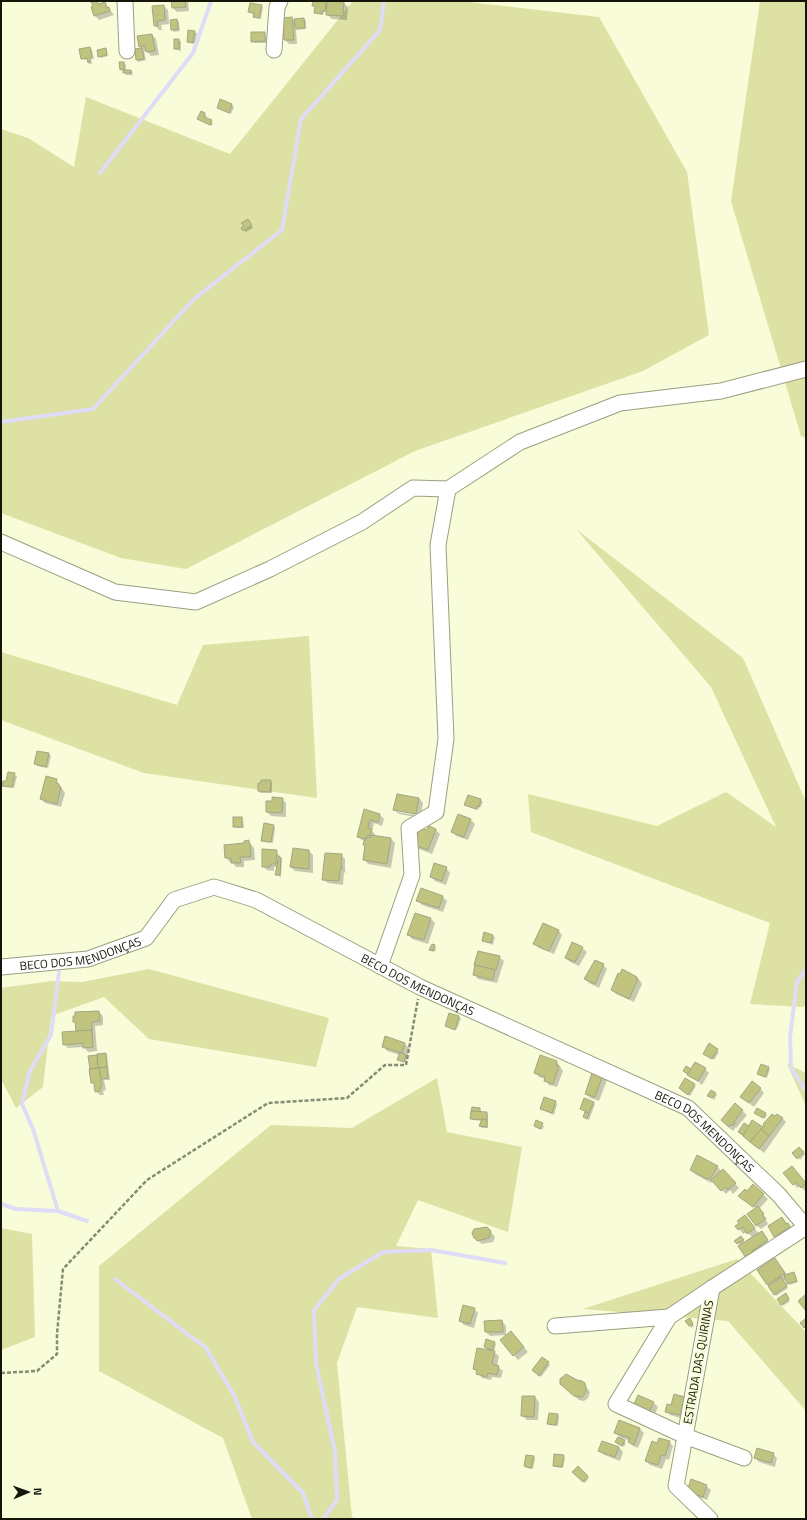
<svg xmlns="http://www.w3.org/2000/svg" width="807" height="1520" font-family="'Titillium Web',sans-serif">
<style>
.green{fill:#dde1a3}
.shadow{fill:#0003}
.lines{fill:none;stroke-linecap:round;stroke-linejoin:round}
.stream{stroke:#dfdcf7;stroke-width:4}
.building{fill:#c0c47e;stroke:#a3a685}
.minor-casing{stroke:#9c9f7f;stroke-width:17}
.path{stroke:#888b73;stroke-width:2.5;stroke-dasharray:4 2;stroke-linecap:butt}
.minor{stroke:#fff;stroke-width:15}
.labels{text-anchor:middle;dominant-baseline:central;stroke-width:4;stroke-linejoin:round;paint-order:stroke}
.street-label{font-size:12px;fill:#15160a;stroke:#f8fcd9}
</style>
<rect width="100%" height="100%" fill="#f8fcd9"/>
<g class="green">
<polygon points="353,1 460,1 599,17 687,172 709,335 643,371 415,451 186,569 121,558 1,513 1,129 28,138 74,167 86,97 230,154"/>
<polygon points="760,1 806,1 806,438 801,436 731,201"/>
<polygon points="576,529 743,658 806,802 806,1004 803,1007 750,1004 770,923 531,832 528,794 657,826 726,792 776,827 711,687"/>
<polygon points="309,636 317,798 144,773 1,720 1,652 177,705 203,645"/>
<polygon points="149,969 329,1018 316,1067 149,1039 104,997 51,1016 43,1087 16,1108 1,1079 1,988 52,981 82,982"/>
<polygon points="787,1064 806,1073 806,1106"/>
<polygon points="437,1078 447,1132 522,1147 508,1232 418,1200 396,1246 431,1249 438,1318 357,1307 337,1363 352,1517 357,1519 252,1519 223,1438 99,1371 99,1266 271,1125 352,1128"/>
<polygon points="1,1228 32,1234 35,1337 1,1350"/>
<polygon points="737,1259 806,1332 806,1411 728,1321 583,1309"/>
</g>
<g class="shadow">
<polygon points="172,1 188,1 189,11 177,12 173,8"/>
<polygon points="324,1 344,3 348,7 347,20 332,19 327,14 328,13 324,12 323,15 317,14 315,12 316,8 314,6"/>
<polygon points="96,2 99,5 105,3 114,15 99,20 95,16 92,7 94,6"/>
<polygon points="164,6 168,10 169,24 161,25 162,30 159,30 155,25"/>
<polygon points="261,6 263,7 261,19 256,18 254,17 255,15 249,12"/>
<polygon points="292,18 295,22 304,19 306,21 306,29 296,30 297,44 289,44 285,40"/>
<polygon points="177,20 179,22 180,31 174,32 172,30 171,21"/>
<polygon points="195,32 197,34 195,44 190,43 188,42"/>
<polygon points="264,33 266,35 266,43 254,43 252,41"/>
<polygon points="152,35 156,39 159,55 151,56 147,51 144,51 146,60 138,62 137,60 142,49 140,47"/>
<polygon points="179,40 181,42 181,51 177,50 175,49"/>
<polygon points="90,48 92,50 94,59 91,59 92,64 90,64 88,59 84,60 82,58"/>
<polygon points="106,49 108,56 101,58 99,56"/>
<polygon points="124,63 126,65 126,71 131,71 133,75 126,75 124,71 121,69"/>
<polygon points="232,105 234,107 231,114 218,108"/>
<polygon points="201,112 207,116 205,119 213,123 212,126 198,119"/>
<polygon points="249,222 253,228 246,232 244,230"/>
<polygon points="49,754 51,756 48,768 37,766 36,764"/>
<polygon points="9,773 17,776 14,788 5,787 3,785 7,782"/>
<polygon points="56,780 65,793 61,807 45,803 41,799"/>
<polygon points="270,781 272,783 272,793 260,793 259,791"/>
<polygon points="468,796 481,800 483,802 480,808 479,807 478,810 467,806 465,804"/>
<polygon points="419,798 423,803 421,814 398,810 398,812 420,816 420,818 399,814 395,810"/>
<polygon points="282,799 286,803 286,817 271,816 267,812 273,802"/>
<polygon points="365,811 380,815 384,819 382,826 374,823 372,831 375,834 375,836 391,839 395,843 391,868 368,864 364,859 366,846 364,844 365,842 358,837"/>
<polygon points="242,818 243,819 244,828 236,828 234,826"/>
<polygon points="471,820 475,824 468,840 456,836 452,831"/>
<polygon points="273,826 275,828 273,843 264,842 262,840"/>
<polygon points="430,827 436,830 440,834 432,854 419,849 415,845"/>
<polygon points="248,841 254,848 255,860 244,861 244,867 236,867 232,862 230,862 226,858"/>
<polygon points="276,851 282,859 281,877 276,875 277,867 274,867 274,871 267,870 263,866"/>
<polygon points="309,851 313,855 313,873 295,871 291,867"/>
<polygon points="341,855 345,859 345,870 346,873 344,872 343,885 328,883 323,879"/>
<polygon points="446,868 450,873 446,885 435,881 431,877"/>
<polygon points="442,896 447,901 443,912 422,905 417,900"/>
<polygon points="416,914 431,919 435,923 428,944 412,939 408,934"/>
<polygon points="558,930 562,935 554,954 539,948 534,943"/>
<polygon points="493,936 495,937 493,945 483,941"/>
<polygon points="435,946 436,948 435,952 430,950"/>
<polygon points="582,948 587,952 579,966 570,962 566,958"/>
<polygon points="499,957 504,961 497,983 478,979 474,974"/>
<polygon points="603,965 607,969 599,988 589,983 585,979"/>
<polygon points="620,975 637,977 641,982 642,984 634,1002 616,994 612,990"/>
<polygon points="99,1012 103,1016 103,1025 95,1026 97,1051 88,1052 84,1047 68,1048 64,1044 77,1032 76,1024 74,1022"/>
<polygon points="459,1017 461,1018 457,1029 446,1026"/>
<polygon points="405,1044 409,1048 406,1063 398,1060 400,1055 387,1051 383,1046"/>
<polygon points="709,1045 719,1052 714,1060 706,1055"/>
<polygon points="105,1054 107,1056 110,1080 104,1080 106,1090 103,1091 104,1095 100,1095 96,1091 96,1086 92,1082 89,1057"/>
<polygon points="557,1062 563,1071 557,1087 549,1085 545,1080 546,1079 539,1077 535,1072"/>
<polygon points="768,1068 770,1069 767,1078 759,1074"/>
<polygon points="690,1069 705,1069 709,1073 702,1085 688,1074"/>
<polygon points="603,1076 607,1080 599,1101 590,1098 586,1094"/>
<polygon points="694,1085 696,1086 690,1096 687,1094"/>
<polygon points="760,1088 764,1093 754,1107 746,1101"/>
<polygon points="715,1094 717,1095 714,1100 711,1097"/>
<polygon points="555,1102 557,1104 554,1115 541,1109"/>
<polygon points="593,1102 595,1104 589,1120 584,1117 586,1112 581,1109"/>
<polygon points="736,1105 747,1115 737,1127 738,1129 736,1127 733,1131 726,1125"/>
<polygon points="480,1109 481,1113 487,1113 488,1115 488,1128 482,1128 480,1126 482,1121 473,1120 471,1118"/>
<polygon points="755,1113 765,1114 767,1115 765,1119"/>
<polygon points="775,1118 782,1118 786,1122 764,1153 741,1134 744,1124 749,1128 763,1128"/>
<polygon points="537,1121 544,1126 542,1130 535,1126"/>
<polygon points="799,1148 805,1154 800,1160 794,1153"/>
<polygon points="717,1167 722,1171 723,1170 739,1188 733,1194 730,1190 726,1194 715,1183 712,1182 711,1183 695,1174 691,1170"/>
<polygon points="796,1172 806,1184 806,1192 800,1186 798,1188 793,1184"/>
<polygon points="753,1185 768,1199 759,1209 767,1219 766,1220 768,1224 761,1229 756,1225 756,1209 744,1200 747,1192"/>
<polygon points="782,1218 792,1228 779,1240 775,1236"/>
<polygon points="749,1221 759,1234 762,1232 771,1245 755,1255 738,1243 743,1239 745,1243 753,1238 747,1232 743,1234 737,1226"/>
<polygon points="491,1232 495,1237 493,1242 482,1244 477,1240"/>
<polygon points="775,1259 787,1275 794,1273 798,1282 790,1285 787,1279 784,1281 788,1288 776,1296 758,1270"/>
<polygon points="787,1296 790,1301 783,1306 782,1304"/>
<polygon points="474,1309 478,1313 474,1328 464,1325 460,1321"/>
<polygon points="690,1319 694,1326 691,1328 687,1321"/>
<polygon points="502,1321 506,1326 506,1335 490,1336 486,1332"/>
<polygon points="515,1336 528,1352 518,1360 501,1340"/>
<polygon points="494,1343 496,1344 494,1352 499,1356 497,1366 503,1371 501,1378 492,1377 491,1380 482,1378 474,1369 489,1351 485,1347"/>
<polygon points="542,1359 550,1365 541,1377 535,1372"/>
<polygon points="583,1383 590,1392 588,1398 584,1401 579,1400 561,1384"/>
<polygon points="639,1396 654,1403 658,1407 654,1416 639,1408"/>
<polygon points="523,1397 535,1397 539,1402 538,1420 527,1420 522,1415"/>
<polygon points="684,1398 684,1419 670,1415 666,1411"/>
<polygon points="558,1415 559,1417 558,1426 550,1425 548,1423"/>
<polygon points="619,1422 640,1429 644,1433 638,1448 633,1446 629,1442 630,1441 620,1437 615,1433"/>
<polygon points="618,1438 626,1443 624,1447 618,1444"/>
<polygon points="669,1442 673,1446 669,1460 666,1459 662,1469 650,1465 646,1461 658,1444"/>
<polygon points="619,1447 623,1452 620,1461 604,1455 599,1451"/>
<polygon points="773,1454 777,1458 775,1467 759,1462 755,1458"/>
<polygon points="563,1456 565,1458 563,1468 556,1467 554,1466"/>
<polygon points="534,1457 535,1459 533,1469 526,1468 525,1466"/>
<polygon points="578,1468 589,1478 585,1483 573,1472"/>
<polygon points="706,1486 711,1490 707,1500 692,1495"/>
</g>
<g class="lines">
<g class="stream">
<polyline points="100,173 193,53 211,1"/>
<polyline points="1,422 93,409 194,299 282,230 301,119 380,30 384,1"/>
<polyline points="806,969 797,982 790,1037 791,1068 806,1091"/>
<polyline points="1,1204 16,1209 58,1211 87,1221"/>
<polyline points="58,1211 33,1129 22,1104 30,1071 51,1035 59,972"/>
<polyline points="115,1279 206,1348 235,1397 253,1442 303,1493 312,1519"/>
<polyline points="323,1519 337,1500 335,1452 316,1363 314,1310 339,1279 383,1252 431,1250 505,1263"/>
</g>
</g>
<g class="building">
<polygon points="94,1 94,2 97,1 98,4 105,2 107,8 109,7 110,11 94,16 91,7 93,6 91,2"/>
<polygon points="171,1 185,1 186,7 172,8"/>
<polygon points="313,1 326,1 325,11 322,11 322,14 314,13 315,6 312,6"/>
<polygon points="327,1 344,2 343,16 326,15"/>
<polygon points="250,3 262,5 259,18 253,17 254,13 248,12"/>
<polygon points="164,5 165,20 157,21 158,26 154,26 152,6"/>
<polygon points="292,17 294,40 284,40 282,18"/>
<polygon points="304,18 305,28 295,28 294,19"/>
<polygon points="177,19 178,29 171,30 170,20"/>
<polygon points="188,30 195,31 193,43 187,42"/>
<polygon points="251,32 265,32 265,41 251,42"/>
<polygon points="152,34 155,51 146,52 145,46 139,47 137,36"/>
<rect x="174" y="39" width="5" height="10"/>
<polygon points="90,47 92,57 90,58 90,62 88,63 87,58 81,59 79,49"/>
<polygon points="106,48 107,55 98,57 97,50"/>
<polygon points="142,48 144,59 136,60 135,49"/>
<polygon points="119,62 124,62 124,70 131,70 132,73 123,73 123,69 120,70"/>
<polygon points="220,99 232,104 229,113 217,108"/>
<polygon points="201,111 205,113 204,117 212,120 210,125 197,119"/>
<polygon points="248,219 252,225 243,231 241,228 244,226 241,223"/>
<polygon points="37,751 49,753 46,767 34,764"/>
<polygon points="8,772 15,773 12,787 2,786 3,781 6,781"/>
<polygon points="46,776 57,779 56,783 59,784 59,787 61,787 57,804 40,799"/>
<polygon points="261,780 271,780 270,792 258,791 258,783 261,783"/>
<polygon points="397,794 419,798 416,814 393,810"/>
<polygon points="468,795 481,799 479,807 477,806 476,809 464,805"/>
<polygon points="272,797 283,798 282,813 266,812 266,801 272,801"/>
<polygon points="364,809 380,814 378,822 370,820 368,828 372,829 370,836 368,835 365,839 357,837"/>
<polygon points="458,814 471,819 464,837 451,832"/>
<rect x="233" y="817" width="9" height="10"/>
<polygon points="264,823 274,825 271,842 261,841"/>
<polygon points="429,826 436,829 428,850 414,845 420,827 426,830"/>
<polygon points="371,835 391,838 387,864 363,860 365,845 363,845 364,841 365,841 367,837 370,838"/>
<polygon points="249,840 249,843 250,843 251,857 240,857 241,863 231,863 231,858 225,858 224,845 244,843 244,841"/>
<polygon points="293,848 309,850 309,869 290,867"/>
<polygon points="262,849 277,850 276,864 271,864 270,867 262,867"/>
<polygon points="325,853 342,854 341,866 342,866 342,869 340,869 339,881 322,880"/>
<polygon points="279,856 281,858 280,875 275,875"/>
<polygon points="434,863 447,867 442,881 430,877"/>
<polygon points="421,888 443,896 439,908 416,901"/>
<polygon points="415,913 431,918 424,940 407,935"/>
<polygon points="543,923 559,930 549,951 533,944"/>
<polygon points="484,932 493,935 491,943 482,941"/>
<polygon points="572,942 583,947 575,962 565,958"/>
<polygon points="432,944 435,945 433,951 429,950"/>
<polygon points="478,951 500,956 496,970 474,965"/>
<polygon points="595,960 604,964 595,984 584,979"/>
<polygon points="475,965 495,970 493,980 473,975"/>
<polygon points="622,969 637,977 636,979 638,979 629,999 611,990 618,973 620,974"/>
<polygon points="99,1011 100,1021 92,1022 92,1030 76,1031 75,1022 73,1022 73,1016 75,1016 75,1012"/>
<polygon points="449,1013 459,1016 455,1030 445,1026"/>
<polygon points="92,1030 93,1047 83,1048 83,1043 63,1045 62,1032"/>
<polygon points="385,1036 405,1043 402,1053 382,1047"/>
<polygon points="709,1043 718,1049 712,1059 703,1054"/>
<polygon points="400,1052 406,1055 404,1062 397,1060"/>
<polygon points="106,1053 107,1067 98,1068 97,1054"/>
<polygon points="97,1055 98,1068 90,1069 88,1056"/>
<polygon points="540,1055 557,1061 556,1065 559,1066 553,1084 544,1081 545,1077 534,1073"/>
<polygon points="695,1062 706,1068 698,1081 687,1075"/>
<polygon points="761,1064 769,1067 765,1077 757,1074"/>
<polygon points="686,1066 691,1069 688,1074 683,1071"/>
<polygon points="107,1067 108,1078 101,1079 99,1068"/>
<polygon points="99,1068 102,1086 100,1087 100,1091 95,1092 94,1083 91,1083 89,1069"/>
<polygon points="593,1070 603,1075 595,1097 585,1094"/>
<polygon points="685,1078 695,1084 688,1095 679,1088"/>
<polygon points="752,1081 761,1088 749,1103 740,1097"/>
<polygon points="711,1090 716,1093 712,1098 707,1096"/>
<polygon points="544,1097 556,1101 552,1113 540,1109"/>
<polygon points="584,1098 594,1102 589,1113 580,1109"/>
<polygon points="735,1103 743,1110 734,1122 735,1123 733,1126 731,1124 729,1127 721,1120"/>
<polygon points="472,1107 480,1108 480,1112 471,1111"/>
<polygon points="757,1108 766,1113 763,1118 754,1113"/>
<polygon points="471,1111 487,1112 487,1120 470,1119"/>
<polygon points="585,1112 589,1113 587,1119 583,1117"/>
<polygon points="772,1114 775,1116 777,1114 783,1118 769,1136 761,1129 764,1125 763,1124"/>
<polygon points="482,1119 487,1120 487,1127 479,1126"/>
<polygon points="536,1120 543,1123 540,1129 534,1126"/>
<polygon points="752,1120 763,1127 750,1142 743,1136"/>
<polygon points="744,1123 749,1126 743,1135 738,1132"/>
<polygon points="761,1129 769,1136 759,1149 750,1142"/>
<polygon points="799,1147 804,1152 797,1159 792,1153"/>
<polygon points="697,1155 718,1166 710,1179 707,1178 707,1179 690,1170"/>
<polygon points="792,1166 806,1183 801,1188 796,1182 793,1185 783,1173"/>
<polygon points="723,1169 736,1183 728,1190 725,1187 721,1191 711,1180"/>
<polygon points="753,1184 764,1194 753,1207 738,1196 745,1189 747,1191"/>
<polygon points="758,1206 764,1214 762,1215 765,1219 756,1226 747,1214"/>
<polygon points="745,1215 755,1228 747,1234 743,1227 738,1230 735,1226 739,1223 737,1221"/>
<polygon points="782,1217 786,1224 788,1223 790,1227 774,1237 768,1226"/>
<polygon points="487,1227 491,1231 489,1238 477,1241 476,1239 474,1238 472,1233 474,1229"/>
<polygon points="762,1231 768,1240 752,1251 754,1254 746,1258 738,1246"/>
<polygon points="741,1236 744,1240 737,1244 734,1241"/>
<polygon points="775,1258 785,1273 767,1285 757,1270"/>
<polygon points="794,1272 797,1281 787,1284 784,1275"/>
<polygon points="781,1277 787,1286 774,1295 768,1286"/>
<polygon points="786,1293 789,1299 781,1305 777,1299"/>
<polygon points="806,1294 806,1311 798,1301"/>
<polygon points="463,1305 475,1308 470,1324 459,1321"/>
<polygon points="690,1318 693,1324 689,1326 685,1321"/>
<polygon points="805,1319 806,1326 804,1328 800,1323"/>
<polygon points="502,1320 503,1332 485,1332 484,1321"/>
<polygon points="511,1331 524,1347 513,1356 500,1340"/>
<polygon points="486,1339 495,1342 492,1350 484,1347"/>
<polygon points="477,1348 495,1351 492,1364 499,1366 497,1375 488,1373 487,1377 476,1374 477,1370 473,1369"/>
<polygon points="542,1357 549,1362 539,1376 532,1370"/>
<polygon points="566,1374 577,1380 582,1381 585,1383 586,1387 586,1392 582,1397 574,1396 560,1384 560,1379"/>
<polygon points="674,1394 685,1397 680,1415 665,1412 667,1404 671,1405"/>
<polygon points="638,1395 654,1402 649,1412 634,1404"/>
<polygon points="522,1396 535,1396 534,1417 521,1416"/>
<polygon points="549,1413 558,1414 556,1425 547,1424"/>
<polygon points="619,1420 640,1428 634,1445 628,1442 630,1438 614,1433"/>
<polygon points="618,1437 625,1440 622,1446 615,1442"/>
<polygon points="659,1438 670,1441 665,1456 661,1455 658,1465 645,1461 652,1441 657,1443"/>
<polygon points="602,1441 619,1447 615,1457 598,1451"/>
<polygon points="757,1448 774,1453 771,1463 754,1458"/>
<polygon points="554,1454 564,1455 562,1467 553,1466"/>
<polygon points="526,1455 534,1456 531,1468 524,1466"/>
<polygon points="578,1466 588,1476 583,1482 572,1472"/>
<polygon points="691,1479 707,1485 703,1497 687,1491"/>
</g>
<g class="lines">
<g class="minor-casing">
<g id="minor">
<polyline points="125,1 127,51"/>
<polyline points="274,50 277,7 280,1"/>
<polyline points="1,542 115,592 196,602 270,569 362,522 413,488 448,489 520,442 620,403 721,391 806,369"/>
<polyline points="380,966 412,875 409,828 436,812 446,739 438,545 448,489"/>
<path id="s1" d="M1,967L88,959L146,938L174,900L214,887L256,900L420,987L688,1108L779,1195L806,1227L712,1288L676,1486L710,1519"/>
<polyline points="669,1317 616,1404 685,1436 744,1458"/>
<polyline points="555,1326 669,1317 712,1288"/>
</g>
</g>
<polyline class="path" points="1,1373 37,1371 57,1354 57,1334 63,1269 147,1180 268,1103 347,1098 385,1065 406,1065 418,999"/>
<use href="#minor" class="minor"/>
</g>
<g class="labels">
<g class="street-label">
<text stroke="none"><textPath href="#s1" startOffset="81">BECO DOS MENDONÇAS</textPath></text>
<text stroke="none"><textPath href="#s1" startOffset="465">BECO DOS MENDONÇAS</textPath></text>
<text stroke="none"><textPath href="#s1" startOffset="789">BECO DOS MENDONÇAS</textPath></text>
<text transform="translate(698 1362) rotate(-80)">ESTRADA DAS QUIRINAS</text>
</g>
</g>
<rect width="807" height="1520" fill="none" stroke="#15160a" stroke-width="4"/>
<g transform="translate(28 1492) rotate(88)" stroke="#f8fcd9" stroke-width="3" paint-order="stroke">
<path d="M0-3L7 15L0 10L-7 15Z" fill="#15160a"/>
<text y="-6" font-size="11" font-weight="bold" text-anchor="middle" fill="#15160a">N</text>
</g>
</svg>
